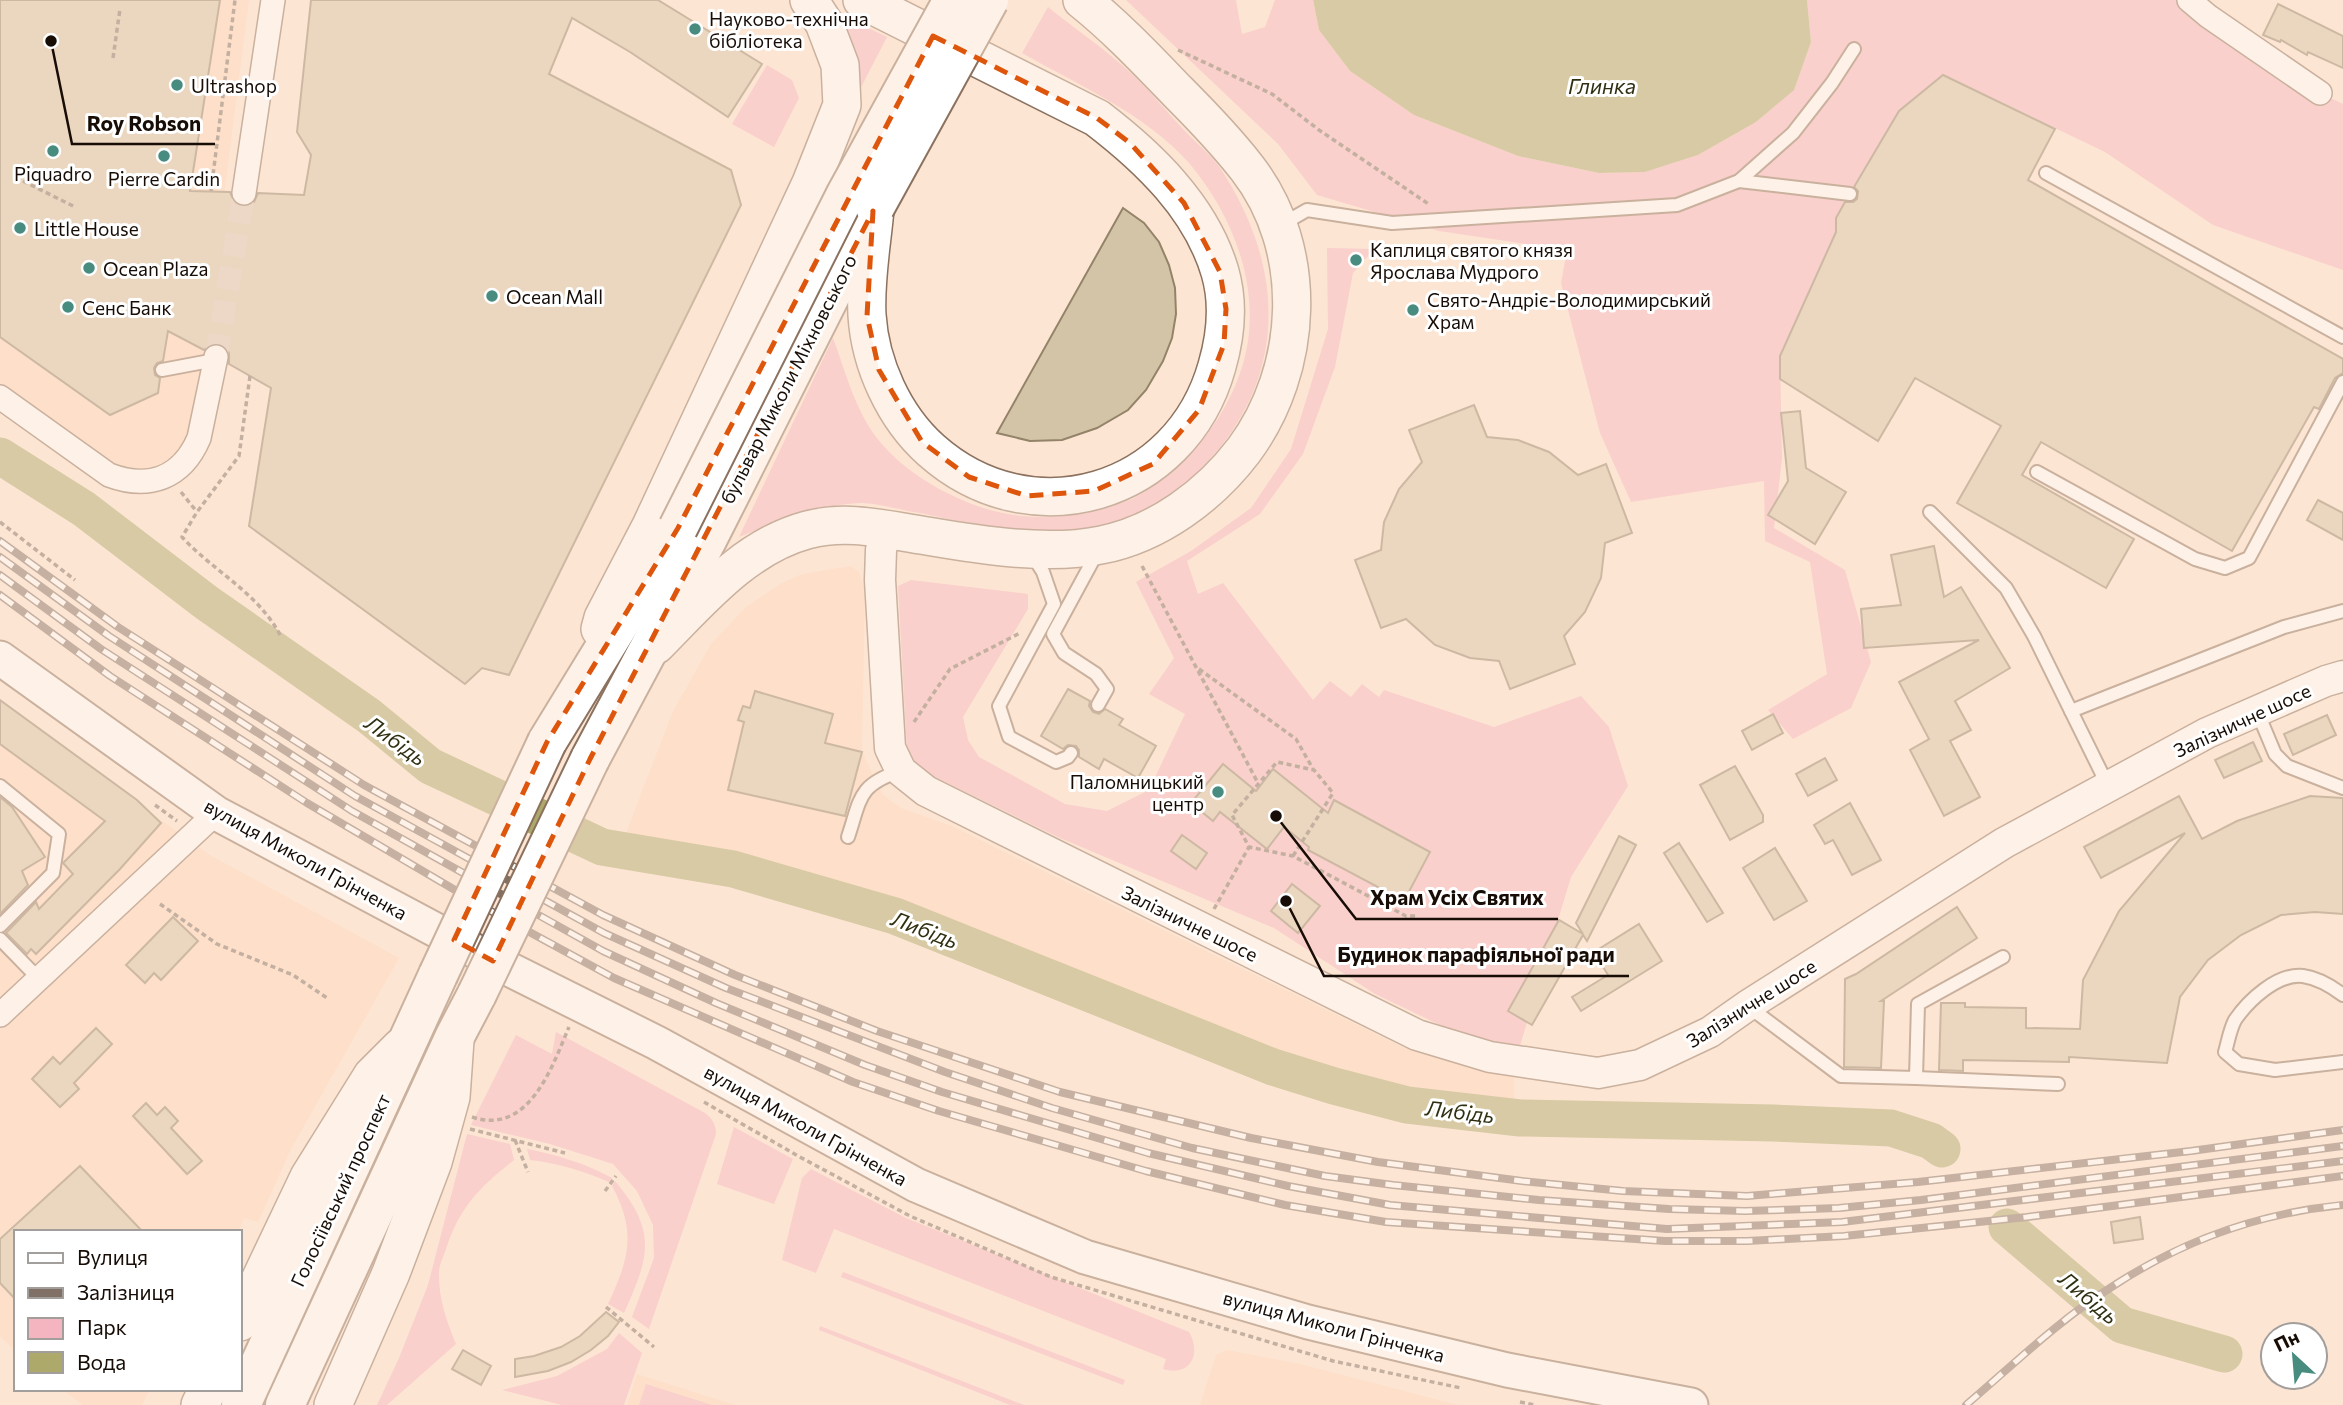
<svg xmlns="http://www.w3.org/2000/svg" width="2343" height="1405" font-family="Commissioner,sans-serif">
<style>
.built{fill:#fdd8be}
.green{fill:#f4b5c0}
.water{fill:#aca96a}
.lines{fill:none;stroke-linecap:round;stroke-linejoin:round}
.river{stroke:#aca96a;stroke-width:37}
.building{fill:#d4c4a7;stroke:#938368;stroke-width:2}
.minor-tunnel{stroke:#dac5b5;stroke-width:23;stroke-dasharray:23 11;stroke-linecap:butt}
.service-casing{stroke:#8b715e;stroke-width:16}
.minor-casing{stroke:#8b715e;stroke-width:26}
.tertiary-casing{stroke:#8b715e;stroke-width:33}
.secondary-casing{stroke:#8b715e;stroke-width:37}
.primary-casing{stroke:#8b715e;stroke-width:40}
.trunk-casing{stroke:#8b715e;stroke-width:42}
.path{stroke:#7f6f63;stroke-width:3.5;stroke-dasharray:5 3.5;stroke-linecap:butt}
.service{stroke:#fff;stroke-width:12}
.minor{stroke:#fff;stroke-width:23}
.tertiary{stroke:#fff;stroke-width:30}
.secondary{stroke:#fff;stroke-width:33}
.primary{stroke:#fff;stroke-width:37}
.trunk{stroke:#fff;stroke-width:38}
.rail-casing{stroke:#817065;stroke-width:8}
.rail{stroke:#fff;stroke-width:5;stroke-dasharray:16;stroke-linecap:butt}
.trunk-bridge-casing{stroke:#8b715e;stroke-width:42;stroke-linecap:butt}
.trunk-bridge{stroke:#fff;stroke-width:38}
.marked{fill:none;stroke:#de550c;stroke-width:5;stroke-dasharray:14 9;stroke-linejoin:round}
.poi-dot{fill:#488c80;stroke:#fff;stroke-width:2.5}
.labels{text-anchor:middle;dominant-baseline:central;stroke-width:6;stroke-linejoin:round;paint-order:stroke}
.poi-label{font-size:19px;fill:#170d06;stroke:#fff;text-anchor:start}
.street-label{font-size:19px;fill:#170d06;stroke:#fff}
.water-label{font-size:21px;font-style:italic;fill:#312f12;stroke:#fff}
.leader{fill:none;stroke:#170d06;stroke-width:2.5}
.callout-dot{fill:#170d06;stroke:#fff;stroke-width:2.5}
.callout-label{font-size:21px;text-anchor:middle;font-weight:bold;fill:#170d06;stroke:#fff;stroke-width:6;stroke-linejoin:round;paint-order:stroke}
</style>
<rect width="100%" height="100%" fill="#fde5d4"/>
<g class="built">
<polygon points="0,0 249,0 196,415 182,453 147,474 112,467 0,387"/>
<polygon points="851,566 859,572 865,590 862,752 882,794 901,808 952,826 1402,1047 1514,1073 1514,1107 1412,1098 1332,1081 882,906 624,838 673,711 711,644 746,607 780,584 802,574"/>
<polygon points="0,703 208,854 399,958 291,1149 258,1222 244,1218 238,1232 16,1232 16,1352 0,1336"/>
<polygon points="1227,1350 1300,1364 1458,1405 1200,1405 1216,1355"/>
<polygon points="637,1374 735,1405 627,1405"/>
<polygon points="61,1389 150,1389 142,1405 83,1405"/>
</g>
<g class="green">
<polygon points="1126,0 1236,0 1242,34 1265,27 1275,0 1313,0 1319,30 1350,71 1414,115 1518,156 1599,173 1645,172 1698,155 1756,122 1794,89 1811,42 1807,0 2189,0 2320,93 2343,104 2343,270 2213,225 2105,152 1944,75 1899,111 1836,218 1836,232 1780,356 1782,458 1774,528 1845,570 1871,662 1851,708 1793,739 1768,710 1827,674 1810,562 1765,541 1764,481 1631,502 1600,433 1561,283 1567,250 1439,231 1317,195 1278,144"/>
<path d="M1048,7C1075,29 1105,49 1131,73C1150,91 1167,112 1185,131C1198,145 1215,158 1224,174C1277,258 1288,353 1228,437C1192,487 1142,520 1081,531C1026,541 962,520 908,511C893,508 876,503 861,503C817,505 779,521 739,537L833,338C846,373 856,414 881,443C902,468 932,487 962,500C1010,521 1062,522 1111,506C1119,503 1129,501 1136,497C1194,463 1242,401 1249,333C1255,272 1228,209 1189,163C1146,114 1078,85 1022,53Z"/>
<polygon points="833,11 887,37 858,93"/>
<polygon points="767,65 792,80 799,98 774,147 732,124"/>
<polygon points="1327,248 1374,249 1353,273 1335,367 1303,454 1260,514 1187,561 1198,594 1223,583 1313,700 1330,681 1351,697 1362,684 1379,697 1384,690 1494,727 1581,696 1609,727 1628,786 1571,877 1519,1049 1482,1045 1375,994 1274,928 1060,838 920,770 907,752 898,586 911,580 1028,594 1028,609 963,717 968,740 979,757 1065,804 1107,811 1149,790 1185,714 1149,694 1174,658 1136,582 1191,551 1251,508 1291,449 1328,329"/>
<path d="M556,1032L705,1113C713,1119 716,1125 716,1134L649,1329L632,1317L654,1258L653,1225L637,1191L613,1164L550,1144L471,1125L516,1035L552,1054Z"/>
<polygon points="734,1127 793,1159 774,1204 717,1184"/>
<path d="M467,1134L510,1144L514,1160C480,1187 460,1206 446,1249C443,1258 438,1267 439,1276C439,1300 447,1322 456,1344L387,1405H377L399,1358L428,1285Z"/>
<path d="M527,1149C557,1155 585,1163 612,1178L609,1182C583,1171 558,1163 530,1160Z"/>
<path d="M811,1169L906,1218L1189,1332C1202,1354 1190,1377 1163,1369L1166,1359L834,1229L816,1273L782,1260L802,1178Z"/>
<path d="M615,1181C658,1232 649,1257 624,1313L608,1304C629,1259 637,1232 612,1186Z"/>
<polygon points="843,1272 1125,1380 1123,1385 841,1277"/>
<polygon points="820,1326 1024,1405 1010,1405 819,1330"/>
<polygon points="619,1333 642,1353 624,1405 562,1405 502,1390 557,1376 607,1349"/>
<polygon points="646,1384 712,1405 639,1405"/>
</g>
<polygon class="water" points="1313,0 1807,0 1811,42 1794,90 1756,122 1698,155 1645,172 1599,173 1518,156 1414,115 1350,71 1319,30"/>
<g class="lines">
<g class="river">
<polyline points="0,456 84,509 207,603 369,716 430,766 602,847 733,869 895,916 1273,1067 1334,1086 1407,1105 1520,1118 1773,1123 1891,1128 1931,1141 1942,1149"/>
<polyline points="2007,1227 2122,1325 2224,1354"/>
</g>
</g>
<g class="building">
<polygon points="0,0 220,0 190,191 230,192 235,203 243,207 254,202 258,193 304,195 311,155 297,132 311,0 658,0 762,64 728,117 630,52 572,18 549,74 731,170 741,205 509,675 482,668 465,684 249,526 271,388 229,364 229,353 225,346 212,344 204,350 168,331 163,361 157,363 154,368 155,375 160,378 158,393 110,415 0,337"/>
<polygon points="2278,4 2343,36 2343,68 2308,52 2307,55 2281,40 2280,42 2263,35"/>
<polygon points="1943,75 2055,129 2028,180 2343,359 2343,373 2335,378 2319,409 2314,407 2232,551 2041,442 2022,475 2134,539 2106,588 1957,503 2001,426 1915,378 1878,441 1780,379 1780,356 1836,232 1836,218 1845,202 1853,202 1857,199 1858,191 1854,187 1899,111"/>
<polygon points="1123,208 1144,223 1159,242 1169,265 1175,288 1176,314 1172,338 1163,361 1146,390 1128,410 1097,428 1062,440 1030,441 997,433"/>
<polygon points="1474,405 1487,437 1518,440 1549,452 1578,475 1606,464 1632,533 1605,543 1601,578 1585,612 1564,636 1575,664 1510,689 1499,661 1470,658 1435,645 1406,619 1381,628 1355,560 1381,550 1384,522 1399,489 1422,462 1409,430"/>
<polygon points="1800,411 1806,468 1846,492 1815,544 1768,515 1788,481 1781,413"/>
<polygon points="2318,500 2343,513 2343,540 2307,520"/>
<polygon points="1934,546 1944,597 1961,587 2010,668 1955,701 1971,730 1950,741 1980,797 1944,816 1910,750 1929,739 1899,682 1979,640 1864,648 1861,609 1901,605 1891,555"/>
<polygon points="1068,689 1090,701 1089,706 1093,712 1099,714 1105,709 1123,719 1119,725 1156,746 1138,778 1104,759 1099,769 1079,757 1079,750 1076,746 1068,745 1063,749 1041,736"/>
<polygon points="755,691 833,714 825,743 862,752 845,816 728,790 744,722 738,720 743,706 750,708"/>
<polygon points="0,700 137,800 161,823 120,869 36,954 31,949 27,954 6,933 36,902 39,909 73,874 63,863 105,821 0,744"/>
<polygon points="1773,714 1783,733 1752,750 1742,731"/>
<polygon points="2327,715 2336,735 2293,755 2284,734"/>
<polygon points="2253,742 2262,761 2224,778 2215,760"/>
<polygon points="1825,758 1837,780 1808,796 1796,774"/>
<polygon points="1223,764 1256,791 1273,769 1328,813 1334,800 1430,852 1404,901 1308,850 1309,847 1284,827 1267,849 1220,812 1213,821 1191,803"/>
<polygon points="1735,766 1763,815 1763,822 1730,840 1700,785"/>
<polygon points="2179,796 2202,839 2237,821 2310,796 2343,798 2343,914 2315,912 2281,915 2241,935 2208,960 2180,997 2167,1063 2069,1057 2069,1062 1963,1060 1963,1071 1939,1070 1941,1003 1965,1003 1965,1007 2026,1008 2026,1028 2080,1029 2083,980 2119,911 2185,833 2101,878 2084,847"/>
<polygon points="0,797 12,807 45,857 22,871 28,885 0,914"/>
<polygon points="1850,803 1881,860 1852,875 1833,840 1825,844 1814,825"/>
<polygon points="1182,835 1207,853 1196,869 1171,851"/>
<polygon points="1619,836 1636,845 1587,941 1583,935 1532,1025 1508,1011 1559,920 1583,934 1576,923"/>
<polygon points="1679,843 1723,913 1707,922 1664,853"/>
<polygon points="1775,848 1807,901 1774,920 1743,868"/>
<polygon points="1292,884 1320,906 1298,933 1271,911"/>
<polygon points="1957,907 1977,938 1881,1001 1884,1001 1881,1068 1844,1067 1845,979 1856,974"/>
<polygon points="173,917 198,941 161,980 154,973 145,983 126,965"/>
<polygon points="1639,924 1662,961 1581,1011 1572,997 1608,975 1594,952"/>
<polygon points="96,1028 112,1044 74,1083 79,1089 60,1107 32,1079 53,1057 60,1064"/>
<polygon points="146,1103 157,1115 165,1107 178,1121 171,1128 202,1161 187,1174 133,1116"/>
<polygon points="80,1166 143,1232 16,1232 16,1300 0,1283 0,1239"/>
<polygon points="2140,1217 2143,1239 2114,1243 2111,1222"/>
<polygon points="606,1312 619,1322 608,1336 591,1350 571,1362 548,1371 515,1377 515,1359 534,1356 561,1347 580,1336"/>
<polygon points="463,1350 491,1366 481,1385 452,1369"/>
</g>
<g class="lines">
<polyline class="minor-tunnel" points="216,357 244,193"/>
<g class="service-casing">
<g id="service">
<polyline points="2046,173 2343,337"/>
<polyline points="1739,181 1850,194"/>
<polyline points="1281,225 1307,210 1392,223 1677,205 1739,181 1793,133 1832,83 1854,49"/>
<polyline points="162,370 215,360"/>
<polyline points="2037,472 2195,559 2225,568 2249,558 2343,382"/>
<polyline points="1930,512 2006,588 2034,636 2108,786"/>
<polyline points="1033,556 1043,572 1054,604 999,706 1009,737 1056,762 1068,757 1071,753"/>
<polyline points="1098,705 1107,689 1096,674 1064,653 1053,634 1098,551"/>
<polyline points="2071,711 2284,627 2343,611"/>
<polyline points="2257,711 2275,754 2287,766 2343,788"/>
<polyline points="0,786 59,834 53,873 0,926"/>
<path d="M848,837C861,798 858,785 900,771"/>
<polyline points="0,939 39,979"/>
<path d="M2343,995C2331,986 2317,978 2303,976C2277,973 2248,1001 2235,1020C2230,1029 2228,1042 2225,1052L2239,1064L2275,1070L2343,1062"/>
<polyline points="1749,1007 1841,1076 1916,1078 1918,1004 2003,957"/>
<polyline points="1916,1078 2058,1084"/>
</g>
</g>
<g class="minor-casing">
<g id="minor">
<polyline points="2189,0 2208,16 2320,93"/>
<polyline points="244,193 273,0"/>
<path d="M0,397L109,475C149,490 182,478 199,438L216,357"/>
<polyline points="0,1015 216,813"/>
</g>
</g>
<g class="tertiary-casing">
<polyline id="tertiary" points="886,529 881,550 880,580 890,748 901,771 926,791 1417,1035 1490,1057 1598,1073 1640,1065 1710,1032 1747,1006 2004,843 2207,733 2326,681 2343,676"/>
</g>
<g class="secondary-casing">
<polyline id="secondary" points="0,658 216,813 505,967 657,1043 916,1185 1085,1257 1308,1322 1507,1370 1691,1405"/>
</g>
<g class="primary-casing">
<g id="primary">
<path d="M862,0L1097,118C1148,157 1201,207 1220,272C1229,303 1226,335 1217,366C1181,495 1031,539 931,450C894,417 870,364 867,315C865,280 872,244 875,209"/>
<polyline points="600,629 603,618 651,526 811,183 842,105 840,65 824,23 809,0"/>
<path d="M656,645C700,601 744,547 807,530C849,519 886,530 927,536C980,545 1048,556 1101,545C1158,534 1210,495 1244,450C1304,369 1310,249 1247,168C1226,141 1202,116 1178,92C1147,60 1117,28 1082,0"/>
<polyline points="240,1322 309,1177 372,1076 401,1047"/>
<polyline points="200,1405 208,1389"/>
<polyline points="333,1405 391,1273 433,1162 451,1097 455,1040"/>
</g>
</g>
<g class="trunk-casing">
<g id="trunk">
<polyline points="547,742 678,528"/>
<polyline points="590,759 708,538 875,207"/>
<polyline points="241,1405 438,975"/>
<polyline points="285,1405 455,1036 477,994"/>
</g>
</g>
<g class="path">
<polyline points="1178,50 1272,94 1319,130 1430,205"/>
<polyline points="113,58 120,9"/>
<polyline points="23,181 75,207"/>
<polyline points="211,191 235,0"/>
<path d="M250,376L239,456L197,512L182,537C213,571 260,594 281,637"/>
<polyline points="181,492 197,512"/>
<polyline points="0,522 75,580"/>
<polyline points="1142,566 1258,783"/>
<polyline points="1199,669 1296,739 1313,769"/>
<polyline points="914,722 950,669 1020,633"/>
<polyline points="155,805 177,821"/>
<polyline points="1293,856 1333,793 1314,770 1277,762 1232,815 1249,847 1293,856 1406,916 1416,916"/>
<polyline points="160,904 217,944 293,975 327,998"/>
<polyline points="1214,909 1249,847"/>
<polyline points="704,1102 798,1156 910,1216 1051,1277 1333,1361 1461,1388"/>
<path d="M472,1117C529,1136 552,1067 569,1027"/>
<polyline points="470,1129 565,1153"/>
<polyline points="515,1140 528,1172"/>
<polyline points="605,1191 616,1176"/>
<polyline points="606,1307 654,1347"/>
<polyline points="1520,1402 1535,1405"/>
</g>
<use href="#service" class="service"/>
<use href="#minor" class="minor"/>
<use href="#tertiary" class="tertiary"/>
<use href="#secondary" class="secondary"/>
<use href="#primary" class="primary"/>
<use href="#trunk" class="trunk"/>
<g class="rail-casing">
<g id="rail">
<polyline points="0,541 118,627 364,785 603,915 735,975 877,1031 1060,1092 1251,1138 1378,1162 1522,1181 1623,1191 1747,1196 1918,1182 2191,1151 2343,1130"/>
<polyline points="0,557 109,636 355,796 604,933 726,988 945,1072 1052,1108 1192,1148 1325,1176 1393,1185 1539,1200 1669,1209 1745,1211 1839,1208 1921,1200 2343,1146"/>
<polyline points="0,575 101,649 352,811 603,951 716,1003 865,1065 942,1092 1148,1153 1288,1186 1390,1205 1667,1229 1842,1222 2343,1161"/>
<polyline points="0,595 110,676 307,803 489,910 614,978 853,1082 939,1111 1146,1171 1285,1205 1386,1222 1665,1241 1747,1241 1844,1236 2027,1217 2343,1176"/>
<path d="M1966,1405C2013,1365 2058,1321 2110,1288C2181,1241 2259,1213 2343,1205"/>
</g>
</g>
<use href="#rail" class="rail"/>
<g class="trunk-bridge-casing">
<g id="trunk-bridge">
<polyline points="875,207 989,0"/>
<polyline points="678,528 845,196 953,0"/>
<polyline points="438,975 547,742"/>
<polyline points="477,994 590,759"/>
</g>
</g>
<use href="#trunk-bridge" class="trunk-bridge"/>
</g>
<path d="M0 0H2343V1405H0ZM933,36L1097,118L1130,143L1184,203L1220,272L1226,309L1224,344L1199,410L1153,464L1094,491L1027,496L969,477L922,442L879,370L867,316L873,211L590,759L493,961L454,940L547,742L678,528Z" fill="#fde5d4" fill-opacity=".55" fill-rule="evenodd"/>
<path class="marked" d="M933,36L1097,118L1130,143L1184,203L1220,272L1226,309L1224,344L1199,410L1153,464L1094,491L1027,496L969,477L922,442L879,370L867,316L873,211L590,759L493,961L454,940L547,742L678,528Z"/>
<g class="poi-dot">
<circle cx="695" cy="29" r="7"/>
<circle cx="177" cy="85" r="7"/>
<circle cx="53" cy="151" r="7"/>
<circle cx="164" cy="156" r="7"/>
<circle cx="20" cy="228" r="7"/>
<circle cx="1356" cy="260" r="7"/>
<circle cx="89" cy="268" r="7"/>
<circle cx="492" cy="296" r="7"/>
<circle cx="68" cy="307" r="7"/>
<circle cx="1413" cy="310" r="7"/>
<circle cx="1218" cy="792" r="7"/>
</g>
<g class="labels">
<g class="poi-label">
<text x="709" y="18">Науково-технічна<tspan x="709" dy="22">бібліотека</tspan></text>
<text x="191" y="85">Ultrashop</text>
<text x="53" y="173" text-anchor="middle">Piquadro</text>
<text x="164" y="178" text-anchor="middle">Pierre Cardin</text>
<text x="34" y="228">Little House</text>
<text x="1370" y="249">Каплиця святого князя<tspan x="1370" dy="22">Ярослава Мудрого</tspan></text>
<text x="103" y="268">Ocean Plaza</text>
<text x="506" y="296">Ocean Mall</text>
<text x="1427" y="299">Свято-Андріє-Володимирський<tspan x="1427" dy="22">Храм</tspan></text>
<text x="82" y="307">Сенс Банк</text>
<text x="1204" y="781" text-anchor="end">Паломницький<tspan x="1204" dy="22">центр</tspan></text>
</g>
<g class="street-label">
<text transform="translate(788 379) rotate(-63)">бульвар Миколи Міхновського</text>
<text transform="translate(2242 720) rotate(-25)">Залізничне шосе</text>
<text transform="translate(306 859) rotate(29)">вулиця Миколи Грінченка</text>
<text transform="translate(1190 923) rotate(26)">Залізничне шосе</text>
<text transform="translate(1751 1003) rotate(-32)">Залізничне шосе</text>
<text transform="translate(806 1125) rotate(29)">вулиця Миколи Грінченка</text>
<text transform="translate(340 1190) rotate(-65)">Голосіївський проспект</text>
<text transform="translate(1334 1326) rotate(15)">вулиця Миколи Грінченка</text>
</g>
<g class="water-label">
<text x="1602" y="85">Глинка</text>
<text transform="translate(396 740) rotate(36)">Либідь</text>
<text transform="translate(925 929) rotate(21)">Либідь</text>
<text transform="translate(1460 1111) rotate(7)">Либідь</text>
<text transform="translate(2089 1297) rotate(40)">Либідь</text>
</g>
</g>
<path class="leader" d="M51 41L72 144H215M1276 816L1356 919H1558M1286 901L1324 976H1629"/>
<g class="callout-dot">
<circle cx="51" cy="41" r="7"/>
<circle cx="1276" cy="816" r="7"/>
<circle cx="1286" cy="901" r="7"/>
</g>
<g class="callout-label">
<text x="144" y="131">Roy Robson</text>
<text x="1457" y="905">Храм Усіх Святих</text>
<text x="1476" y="962">Будинок парафіяльної ради</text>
</g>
<rect x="14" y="1230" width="228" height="161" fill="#ffffff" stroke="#a29e9b" stroke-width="2"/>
<rect x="28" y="1253" width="35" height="10" fill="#ffffff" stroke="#a29e9b" stroke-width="2"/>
<text x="77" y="1265" font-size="21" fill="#170d06">Вулиця</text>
<rect x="28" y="1288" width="35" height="10" fill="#817065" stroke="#a29e9b" stroke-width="2"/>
<text x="77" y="1300" font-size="21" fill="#170d06">Залізниця</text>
<rect x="28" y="1318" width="35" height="21" fill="#f4b5c0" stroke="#a29e9b" stroke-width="2"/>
<text x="77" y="1335" font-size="21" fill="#170d06">Парк</text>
<rect x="28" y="1352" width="35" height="21" fill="#aca96a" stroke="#a29e9b" stroke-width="2"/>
<text x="77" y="1370" font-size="21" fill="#170d06">Вода</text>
<g transform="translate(2294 1356) rotate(334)"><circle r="33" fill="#ffffff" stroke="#a29e9b" stroke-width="2"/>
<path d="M0-5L12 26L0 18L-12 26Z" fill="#488c80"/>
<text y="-10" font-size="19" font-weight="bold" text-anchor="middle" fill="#170d06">Пн</text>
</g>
</svg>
